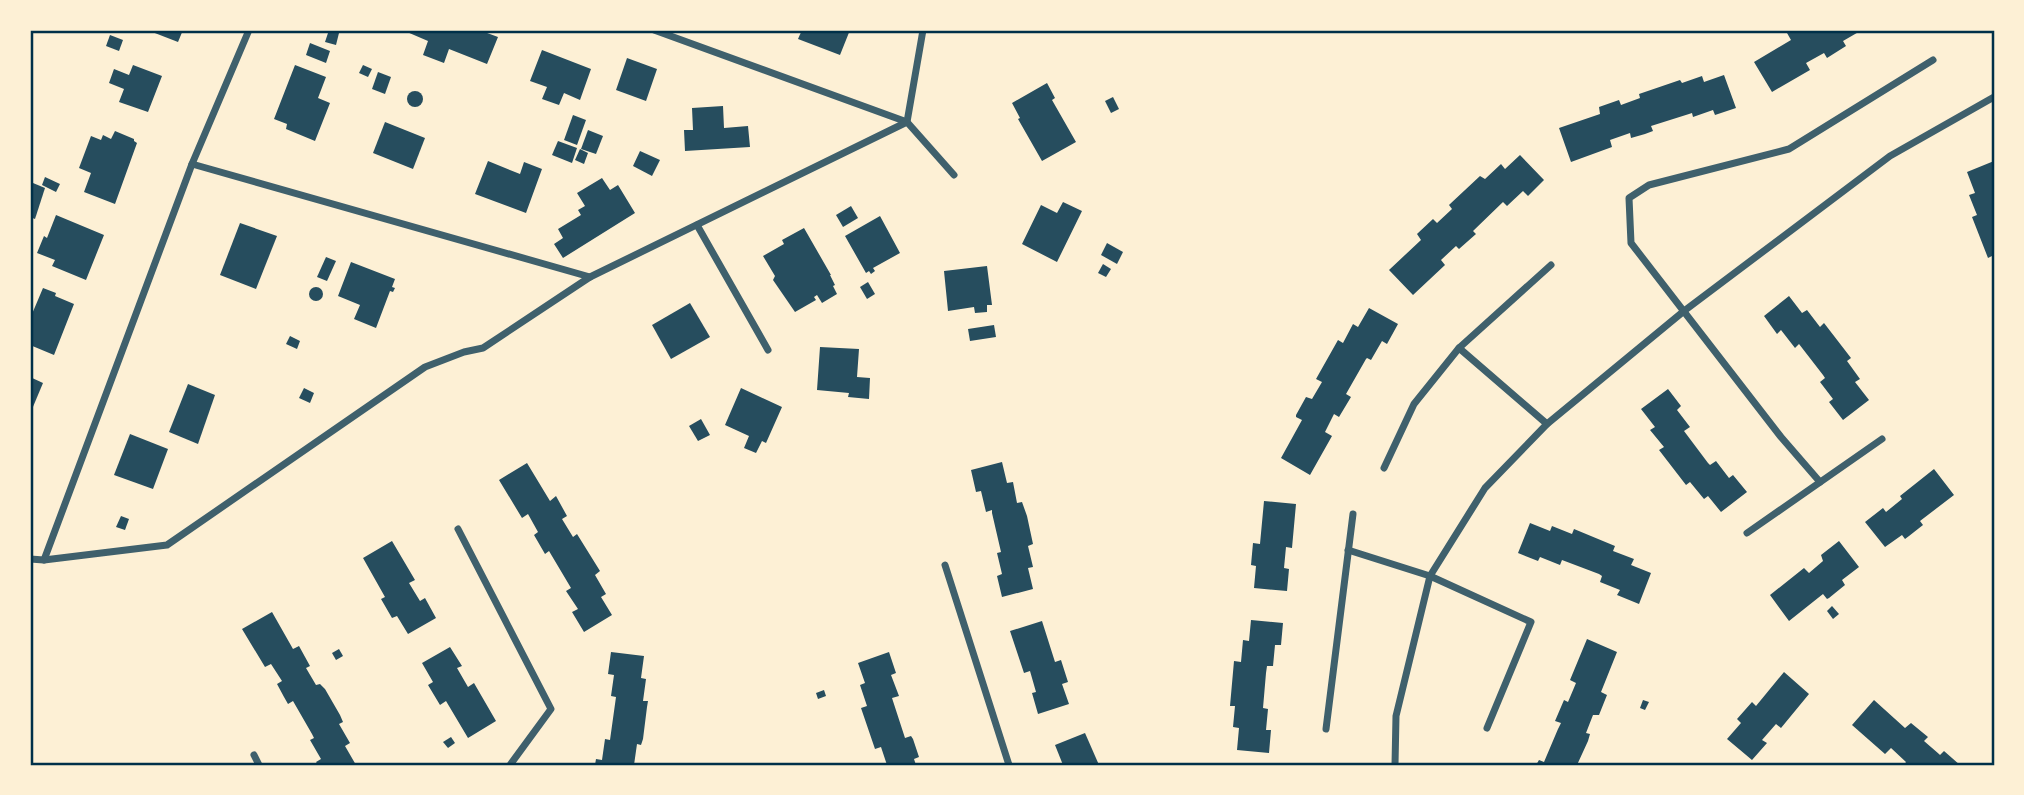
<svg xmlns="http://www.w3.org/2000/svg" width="2024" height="795" font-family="Manrope,sans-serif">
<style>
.building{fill:#264d5e}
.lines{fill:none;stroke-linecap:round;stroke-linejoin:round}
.minor{stroke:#3f606c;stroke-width:7}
.neatline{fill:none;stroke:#003049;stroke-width:2.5}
</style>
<rect width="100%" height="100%" fill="#fdf0d5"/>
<g class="building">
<polygon points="147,30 183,30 178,42"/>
<polygon points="329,30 339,33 336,45 325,42"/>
<polygon points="408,30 479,30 498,37 487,64 449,49 444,63 423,55 428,41 407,32"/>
<polygon points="802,30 850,30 840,55 798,39"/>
<polygon points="1793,30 1862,30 1843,41 1846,46 1827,58 1824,53 1806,63 1810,70 1772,92 1754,62 1791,40 1787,33"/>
<polygon points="110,35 123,40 119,51 106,46"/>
<polygon points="310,43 330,51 326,63 306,55"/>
<polygon points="542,50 591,69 580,100 564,93 559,105 542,99 547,87 530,81"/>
<polygon points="627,58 657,69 646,101 616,90"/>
<polygon points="133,65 162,76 148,112 119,102 124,89 109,83 114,69 129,75"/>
<polygon points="295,65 326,77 318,98 330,103 315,141 286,129 287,124 274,119"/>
<polygon points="363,65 372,69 368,77 359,73"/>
<polygon points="378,72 391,77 385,94 372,89"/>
<polygon points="1724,75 1736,108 1715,115 1713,110 1693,117 1692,113 1689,114 1651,126 1653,131 1645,134 1631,138 1630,133 1610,140 1612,147 1571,162 1559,128 1600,114 1599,107 1619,100 1621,105 1640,98 1639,94 1680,80 1682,83 1702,76 1704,82"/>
<polygon points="1047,83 1055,98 1052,100 1076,142 1042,161 1018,119 1020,118 1012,103"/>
<circle cx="415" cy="99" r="8"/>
<polygon points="1113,97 1119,109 1111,113 1105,101"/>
<polygon points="723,106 724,128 748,126 750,147 685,151 684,130 693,130 692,108"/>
<polygon points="573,115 586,120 577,145 564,140"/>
<polygon points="385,122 425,138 413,169 373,153"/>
<polygon points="588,130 603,136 596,154 581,149"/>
<polygon points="115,131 134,139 134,141 137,143 115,204 84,192 91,173 79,168 91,136 101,140 103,135 111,139"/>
<polygon points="558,141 577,148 572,163 552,155"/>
<polygon points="580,149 588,153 584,164 575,160"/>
<polygon points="640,151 660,160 652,176 633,166"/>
<polygon points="1520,155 1544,180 1528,196 1523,191 1507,206 1503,202 1473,231 1476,234 1459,249 1456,246 1441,260 1445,265 1413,295 1389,270 1421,240 1417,234 1418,233 1433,219 1437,223 1452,209 1449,205 1450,204 1480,176 1485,179 1501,164 1505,169"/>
<polygon points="488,161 520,174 524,162 542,169 526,213 475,194"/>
<polygon points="1994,161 1994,255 1988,258 1972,217 1977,215 1969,195 1975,193 1967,172"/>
<polygon points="45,177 60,184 56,192 42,185"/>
<polygon points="602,178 610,190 618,185 635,213 563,258 554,244 563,238 558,229 581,215 578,210 585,206 577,193"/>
<polygon points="33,183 45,188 35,219 30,217 30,191"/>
<polygon points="1063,202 1082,211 1057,262 1022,244 1041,205 1057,213"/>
<polygon points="851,206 858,218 843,227 836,215"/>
<polygon points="56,215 104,235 86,280 52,266 55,260 37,253 44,236 47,238"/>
<polygon points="880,216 900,253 873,268 875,271 871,274 869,271 866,273 845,236"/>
<polygon points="240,223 277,236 256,289 220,275"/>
<polygon points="804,228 831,275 830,275 835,285 833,286 837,294 822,303 817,295 814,297 816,300 795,312 773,280 775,276 763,256 784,244 782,240"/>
<polygon points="1107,243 1123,252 1117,264 1101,255"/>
<polygon points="326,257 336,261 327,281 317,277"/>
<polygon points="351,262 395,279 392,287 395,288 393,292 390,291 376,328 354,319 360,305 338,296"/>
<polygon points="1103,264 1111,269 1106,277 1098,273"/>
<polygon points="987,266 992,305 987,305 987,312 975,313 974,307 948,311 944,271"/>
<polygon points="868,282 875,294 867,299 860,287"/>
<circle cx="316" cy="294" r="7"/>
<polygon points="43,288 56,293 55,296 74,304 54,355 30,345 30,313 32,314"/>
<polygon points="1789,296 1802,313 1807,310 1820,327 1824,323 1851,358 1847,361 1860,379 1855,382 1869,400 1843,420 1829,402 1833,399 1820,382 1825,378 1823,375 1799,344 1795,348 1781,330 1777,334 1764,316"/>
<polygon points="690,303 710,337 671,359 652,325"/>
<polygon points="1369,308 1398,324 1387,344 1382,341 1371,360 1367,358 1366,359 1346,394 1351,397 1339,417 1334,414 1325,432 1332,436 1310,475 1281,458 1302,420 1296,417 1296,415 1306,397 1312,399 1322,382 1316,379 1338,340 1343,343 1353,324 1358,327"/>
<polygon points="994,325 996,337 970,341 968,329"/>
<polygon points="290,336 300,341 297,349 286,344"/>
<polygon points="820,347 859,349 857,377 870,378 869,399 848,397 849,393 817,390"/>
<polygon points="30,377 43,383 30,414"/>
<polygon points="188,384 215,395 198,444 169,432"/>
<polygon points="304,388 314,393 310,403 299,398"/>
<polygon points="741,388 782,407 766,443 762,441 756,453 744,448 749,436 725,425"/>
<polygon points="1668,389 1681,406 1677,410 1690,427 1684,431 1708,463 1710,465 1716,461 1729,478 1733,475 1747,492 1721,512 1708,496 1704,499 1690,482 1686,485 1659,450 1664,447 1650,430 1655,427 1641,409"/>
<polygon points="701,419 710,435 698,441 689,426"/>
<polygon points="130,434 168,449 153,489 114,475"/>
<polygon points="1002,462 1007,483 1013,482 1017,503 1022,502 1027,516 1033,544 1028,546 1033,567 1028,568 1033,589 1002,597 997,576 1002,574 997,553 1001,552 992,513 992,510 986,512 981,491 976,492 971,470"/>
<polygon points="527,463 550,501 556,496 567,516 562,519 573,537 577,534 600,571 595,575 606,594 601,597 612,615 584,632 572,612 578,609 566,591 571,588 549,551 545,554 534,535 538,532 528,514 522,518 499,480"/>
<polygon points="1934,469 1954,495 1920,521 1923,525 1909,536 1905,539 1902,535 1885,547 1865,522 1883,508 1886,512 1902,499 1900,496"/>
<polygon points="1264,501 1296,504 1292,548 1286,547 1284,568 1289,569 1287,591 1254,588 1256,566 1251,565 1253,543 1260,544"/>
<polygon points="121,516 129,519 125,530 116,527"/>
<polygon points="1530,523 1550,531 1552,526 1572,534 1574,529 1615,546 1613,551 1634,559 1631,565 1651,573 1639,604 1617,595 1620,590 1600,582 1602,576 1599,574 1562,560 1560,565 1540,557 1538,561 1518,553"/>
<polygon points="392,541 415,580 409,583 420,601 425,598 436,618 408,634 397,616 392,618 381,599 385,597 363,558"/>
<polygon points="1839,541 1859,567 1842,580 1845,585 1829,598 1827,599 1823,594 1789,621 1770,595 1804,568 1809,573 1823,561 1821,555"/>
<polygon points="1832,606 1839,614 1833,619 1827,611"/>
<polygon points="272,612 293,649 299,646 310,666 306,668 316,685 320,684 325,689 340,715 343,722 339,724 350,743 345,746 356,765 318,765 316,762 321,759 310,740 314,738 312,734 293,701 288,704 284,697 277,684 282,681 271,664 265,667 242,629"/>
<polygon points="1251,620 1283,623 1281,645 1275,645 1273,666 1267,666 1266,673 1263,708 1268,709 1266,730 1271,730 1269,753 1237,750 1239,728 1233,727 1235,706 1230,706 1234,661 1241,662 1243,640 1249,641"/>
<polygon points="1042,621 1055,662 1061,660 1068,682 1062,684 1069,704 1038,714 1032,693 1036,692 1030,671 1024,673 1010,631"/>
<polygon points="1587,639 1617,652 1601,692 1607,695 1599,715 1593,715 1586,733 1590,734 1588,741 1577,765 1536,765 1539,760 1544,762 1558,729 1561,723 1555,721 1564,700 1568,702 1576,683 1570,680"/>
<polygon points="450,647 462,666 457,668 468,687 474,683 496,721 468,738 446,701 440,705 428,685 433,682 422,663"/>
<polygon points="339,649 343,656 336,660 332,653"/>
<polygon points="611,652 644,656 641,678 646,679 643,701 648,701 647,707 643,739 641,745 637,744 634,765 595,765 596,759 602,760 605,739 610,740 616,697 611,696 614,675 608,674"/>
<polygon points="889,652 896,673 891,675 899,696 892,698 905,738 911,736 913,739 919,757 914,759 916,765 887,765 881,747 875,749 861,708 867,706 860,685 865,683 858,663"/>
<polygon points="1784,672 1809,694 1781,728 1776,724 1762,740 1767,743 1752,760 1727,739 1741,723 1737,719 1752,702 1756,706"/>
<polygon points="824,690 826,696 818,699 816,693"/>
<polygon points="1643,700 1649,702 1645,710 1640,708"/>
<polygon points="1874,700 1905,728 1911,723 1928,737 1924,741 1939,754 1940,755 1944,751 1960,765 1904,765 1906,762 1891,748 1885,754 1852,725"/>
<polygon points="1085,733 1099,765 1063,765 1055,745"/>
<polygon points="451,737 455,743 448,748 443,742"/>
</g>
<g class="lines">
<g class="minor">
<polyline points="654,30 907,122 954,175"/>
<polyline points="192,164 590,277"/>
<polyline points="697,225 768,350"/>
<polyline points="1459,348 1547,424"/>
<polyline points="1384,468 1414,404 1459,348 1551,265"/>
<polyline points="1820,482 1781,437 1631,243 1629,198 1649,185 1789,149 1933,60"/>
<polyline points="458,529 551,709 510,765"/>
<polyline points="1747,533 1882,439"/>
<polyline points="1348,550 1430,576 1531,622 1487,728"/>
<polyline points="30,559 44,560 167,545 425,367 464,352 483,348 590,277 907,122 923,30"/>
<polyline points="44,560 192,164 249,30"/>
<polyline points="945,565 1009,765"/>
<polyline points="1326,729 1353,514"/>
<polyline points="254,755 259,765"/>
<polyline points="1395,765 1396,716 1430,576 1485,488 1547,424 1684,311 1890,156 1994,97"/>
</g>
</g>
<rect width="2024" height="795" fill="none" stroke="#fdf0d5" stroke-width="63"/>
<rect x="32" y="32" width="1961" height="732" class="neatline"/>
</svg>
